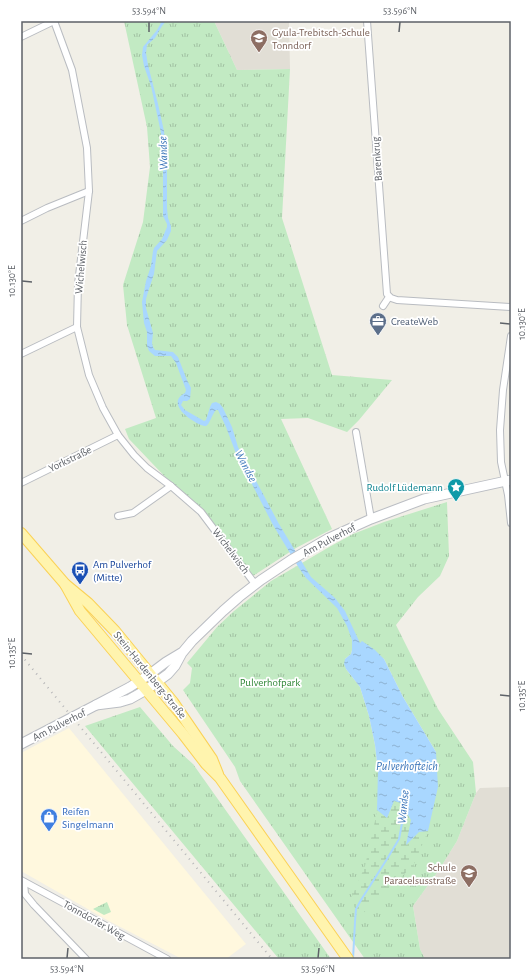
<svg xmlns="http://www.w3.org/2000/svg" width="532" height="980" font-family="'Alegreya Sans',sans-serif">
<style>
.commercial{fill:#fff8de}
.education{fill:#e1ded5}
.grass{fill:url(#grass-tufts);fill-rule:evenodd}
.wetland{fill:url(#wetland-marsh)}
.water{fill:url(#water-ripples)}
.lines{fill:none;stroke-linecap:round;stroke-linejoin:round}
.stream{stroke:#a9d7ff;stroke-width:2}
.street-casing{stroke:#b9bcc1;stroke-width:8}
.secondary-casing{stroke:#babdc3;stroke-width:11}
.primary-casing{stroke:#fbd256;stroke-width:12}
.street{stroke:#fff;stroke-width:6}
.secondary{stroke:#fff;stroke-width:9}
.primary{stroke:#fff4ae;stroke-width:10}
.rail{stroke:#b6b6b8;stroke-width:2;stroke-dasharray:1 5;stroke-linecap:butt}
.ticks{fill:none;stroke:#5e6268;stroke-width:1.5}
.labels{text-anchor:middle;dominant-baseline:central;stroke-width:3.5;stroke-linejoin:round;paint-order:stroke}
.education-label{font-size:11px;fill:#785e54;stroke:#fff;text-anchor:start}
.street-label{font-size:11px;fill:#5e6268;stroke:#fff}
.service-label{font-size:11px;fill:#4e5e75;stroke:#fff;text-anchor:start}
.culture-label{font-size:11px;fill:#0d838f;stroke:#fff;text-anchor:end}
.transit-label{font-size:11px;fill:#164399;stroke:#fff;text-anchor:start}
.park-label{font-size:11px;fill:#2f8636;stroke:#fff}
.shop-label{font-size:11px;fill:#366cbe;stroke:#fff;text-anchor:start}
.water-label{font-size:12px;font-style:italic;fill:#3c76ba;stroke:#fff}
.neatline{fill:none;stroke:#5e6268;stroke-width:1.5}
.ticks-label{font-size:10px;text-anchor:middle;fill:#5e6268}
</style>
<defs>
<pattern id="grass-tufts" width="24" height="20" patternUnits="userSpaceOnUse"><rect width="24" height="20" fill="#c2eac3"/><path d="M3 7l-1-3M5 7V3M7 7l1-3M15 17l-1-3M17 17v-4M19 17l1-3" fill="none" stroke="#a1c1a2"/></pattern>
<pattern id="wetland-marsh" width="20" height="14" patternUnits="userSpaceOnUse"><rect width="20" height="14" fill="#c2eac3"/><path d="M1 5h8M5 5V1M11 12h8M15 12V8" fill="none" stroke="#a1c1a2"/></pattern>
<pattern id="water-ripples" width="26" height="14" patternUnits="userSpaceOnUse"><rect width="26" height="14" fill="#a9d7ff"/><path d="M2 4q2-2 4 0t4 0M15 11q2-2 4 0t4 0" fill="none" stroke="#8db2d2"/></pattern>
</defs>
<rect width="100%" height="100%" fill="#f1efe7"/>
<polygon class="commercial" points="69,728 246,944 226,959 182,959 107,920 21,871 21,753"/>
<g class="education">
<polygon points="214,21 289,21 290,69 237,70"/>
<polygon points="511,787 511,959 425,959 420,949 413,906 439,870 457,841 476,793 480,788"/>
</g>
<g class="grass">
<polygon points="124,21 214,21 237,70 290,69 282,218 332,375 392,380 359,420 347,432 308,418 281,419 332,529 296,548 253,576 205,514 170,482 129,439 125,429 156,418 127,325 123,285 143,222 150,167 147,127"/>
<path d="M447,502L449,556L440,576L418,597L396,625L438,709L473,762L476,793L457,841L439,870L413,906L420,949L425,959H365L240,781L235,767L183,690L190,683L192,668L187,663L217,627L234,611L271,581L331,546L353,534L384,522ZM360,644L384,659L403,697L436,752L378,771L375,745L369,716L360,687L346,669L345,659L351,654L352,650Z"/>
<polygon points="140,707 173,746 193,764 331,959 279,959 85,726"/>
<polygon points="107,902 111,912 104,915 93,909"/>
</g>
<polygon class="wetland" points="395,801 401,803 411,820 407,845 419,832 428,831 414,864 385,894 362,914 356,909 350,901 365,866 375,821 377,810 387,818"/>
<path class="water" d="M162,21H166L162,26L155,38L147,45L146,53L148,65L158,104L164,131L167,172V208L168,218L171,226V231L167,240L157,251L154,274L148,292L146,299V308L153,333L152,343L153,347L155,350L173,352L178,357L187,380L191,388L190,399L187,401H183L181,405L185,410L204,421L206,420L210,407L212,403L216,402L220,404L223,408L232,427L238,447L279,524L311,577L335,598L345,611L360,643L362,641L375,650L384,659L403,697L436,752L438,787L428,831L419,832L406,845L411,820L401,803L394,801L387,818L377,810L378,771L375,745L369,716L360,687L346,669L344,664L345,659L351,654L352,650V640L347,626L337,608L306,578L299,568L273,525L235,451L226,427L218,410H216C212,414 210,424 206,426C200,427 162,405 185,393L186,390L176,363L171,356H155L149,351L147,346V332L144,323L142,302L146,281L151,266L153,251L154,248L162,239L167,227V224L163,216V159L161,133L151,86L144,66L142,55L143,47L157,30Z"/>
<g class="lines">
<polyline class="stream" points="353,959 355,922 356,909 361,900 387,859 399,839 404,813 404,807"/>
<g class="street-casing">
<g id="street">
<polyline points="54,21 72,70 87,148 89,191 78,284 77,327 89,375 103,408 118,435 134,455 147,468 171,486 201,512 255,584"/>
<polyline points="367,21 387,294 391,298 397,300 511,307"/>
<polyline points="21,37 54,21"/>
<polyline points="21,221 47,208 89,191"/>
<polyline points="383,306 389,297"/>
<polyline points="511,336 503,390 500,430 501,462 508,495 511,523"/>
<polyline points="21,354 77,327"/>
<polyline points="356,432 371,519"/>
<polyline points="21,483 118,435"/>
<polyline points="118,516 133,513 171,486"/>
<polyline points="21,880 167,959"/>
<polyline points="24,882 25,894 34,905 86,959"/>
</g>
</g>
<g class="secondary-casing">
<g id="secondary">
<polyline points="96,705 120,702 130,699 146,690 168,674 175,666 182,653 192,641 223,611 239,597 261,580 291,560 329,538 371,519 424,499 511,480"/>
<polyline points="21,744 96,705 130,687 150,674 166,662 181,653"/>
</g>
</g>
<g class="primary-casing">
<g id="primary">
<polyline points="21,533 65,584 88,603 115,631 173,702 212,759 218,774"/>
<polyline points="65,584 80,611 183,734 206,764 220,778 348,959"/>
</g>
</g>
<use href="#street" class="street"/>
<use href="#secondary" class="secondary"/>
<use href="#primary" class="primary"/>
<polyline class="rail" points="21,655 272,959"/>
</g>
<path class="ticks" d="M149,32V22M399,32L400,22M22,281L32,282M500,323L510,324M22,653L32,654M500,695L510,696M67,958L68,948M318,958L319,948"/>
<defs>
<g id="school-pin" transform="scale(0.9)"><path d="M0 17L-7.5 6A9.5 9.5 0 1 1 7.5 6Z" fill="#8d6e63" stroke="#fff"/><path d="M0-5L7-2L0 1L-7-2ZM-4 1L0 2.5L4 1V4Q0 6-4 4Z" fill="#fff"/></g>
<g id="office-pin" transform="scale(0.9)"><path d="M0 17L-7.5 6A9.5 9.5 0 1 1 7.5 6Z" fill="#5c6f8a" stroke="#fff"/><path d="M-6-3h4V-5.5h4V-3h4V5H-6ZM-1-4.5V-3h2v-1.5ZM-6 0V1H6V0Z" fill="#fff"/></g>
<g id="sight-pin" transform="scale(0.9)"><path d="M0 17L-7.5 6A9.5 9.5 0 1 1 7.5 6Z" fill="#0f9aa8" stroke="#fff"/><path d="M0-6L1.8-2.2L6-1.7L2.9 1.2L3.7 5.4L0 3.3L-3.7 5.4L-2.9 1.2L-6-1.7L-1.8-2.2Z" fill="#fff"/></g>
<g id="bus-pin" transform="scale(0.9)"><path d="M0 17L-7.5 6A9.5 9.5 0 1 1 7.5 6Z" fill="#1a4fb4" stroke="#fff"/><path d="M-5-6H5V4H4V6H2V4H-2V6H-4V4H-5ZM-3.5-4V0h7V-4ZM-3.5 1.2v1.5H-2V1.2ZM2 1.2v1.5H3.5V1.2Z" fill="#fff"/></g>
<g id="shop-pin" transform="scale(0.9)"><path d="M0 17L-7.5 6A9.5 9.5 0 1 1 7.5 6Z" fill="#3f7fe0" stroke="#fff"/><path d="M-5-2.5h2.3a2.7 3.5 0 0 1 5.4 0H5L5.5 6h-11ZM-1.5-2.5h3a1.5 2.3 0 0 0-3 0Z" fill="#fff"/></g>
</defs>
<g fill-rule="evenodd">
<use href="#school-pin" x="259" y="38"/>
<use href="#office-pin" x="378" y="321"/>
<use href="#sight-pin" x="456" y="487"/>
<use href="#bus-pin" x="80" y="570"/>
<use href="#shop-pin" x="49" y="817"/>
<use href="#school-pin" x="469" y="873"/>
</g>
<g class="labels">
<g class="education-label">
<text x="272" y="32">Gyula-Trebitsch-Schule<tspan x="272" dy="13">Tonndorf</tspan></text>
<text x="456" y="867" text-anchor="end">Schule<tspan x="456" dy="13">Paracelsusstraße</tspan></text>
</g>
<g class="street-label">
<text transform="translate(377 159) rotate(-94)">Barenkrug</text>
<text transform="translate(81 267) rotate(-85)">Wichelwisch</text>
<text transform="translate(70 459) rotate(-26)">Yorkstraße</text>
<text transform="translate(329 540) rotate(-28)">Am Pulverhof</text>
<text transform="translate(231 551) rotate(53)">Wichelwisch</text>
<text transform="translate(150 675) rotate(51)">Stein-Hardenberg-Straße</text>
<text transform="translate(59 725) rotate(-27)">Am Pulverhof</text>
<text transform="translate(94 920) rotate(29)">Tonndorfer Weg</text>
</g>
<g class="service-label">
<text x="391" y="321">CreateWeb</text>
</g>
<g class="culture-label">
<text x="443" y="487">Rudolf Lüdemann</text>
</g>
<g class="transit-label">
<text x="93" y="564">Am Pulverhof<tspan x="93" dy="13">(Mitte)</tspan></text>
</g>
<g class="park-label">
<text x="270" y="682">Pulverhofpark</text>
</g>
<g class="shop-label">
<text x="62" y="811">Reifen<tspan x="62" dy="13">Singelmann</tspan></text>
</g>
<g class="water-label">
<text transform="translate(163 153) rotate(-92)">Wandse</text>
<text transform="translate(246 466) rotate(62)">Wandse</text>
<text x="407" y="766">Pulverhofteich</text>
<text transform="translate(403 807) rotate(-84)">Wandse</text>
</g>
</g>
<rect width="532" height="980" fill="none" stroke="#ffffff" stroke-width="44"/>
<rect x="22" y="22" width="488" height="936" class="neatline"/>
<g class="ticks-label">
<text x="149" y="14">53.594°N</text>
<text x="400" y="14">53.596°N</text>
<text transform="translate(11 281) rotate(-90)" y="4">10.130°E</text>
<text transform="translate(521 324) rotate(-90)" y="4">10.130°E</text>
<text transform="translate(11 653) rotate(-90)" y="4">10.135°E</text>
<text transform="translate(521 696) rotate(-90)" y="4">10.135°E</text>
<text x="67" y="972">53.594°N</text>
<text x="318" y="972">53.596°N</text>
</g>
</svg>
